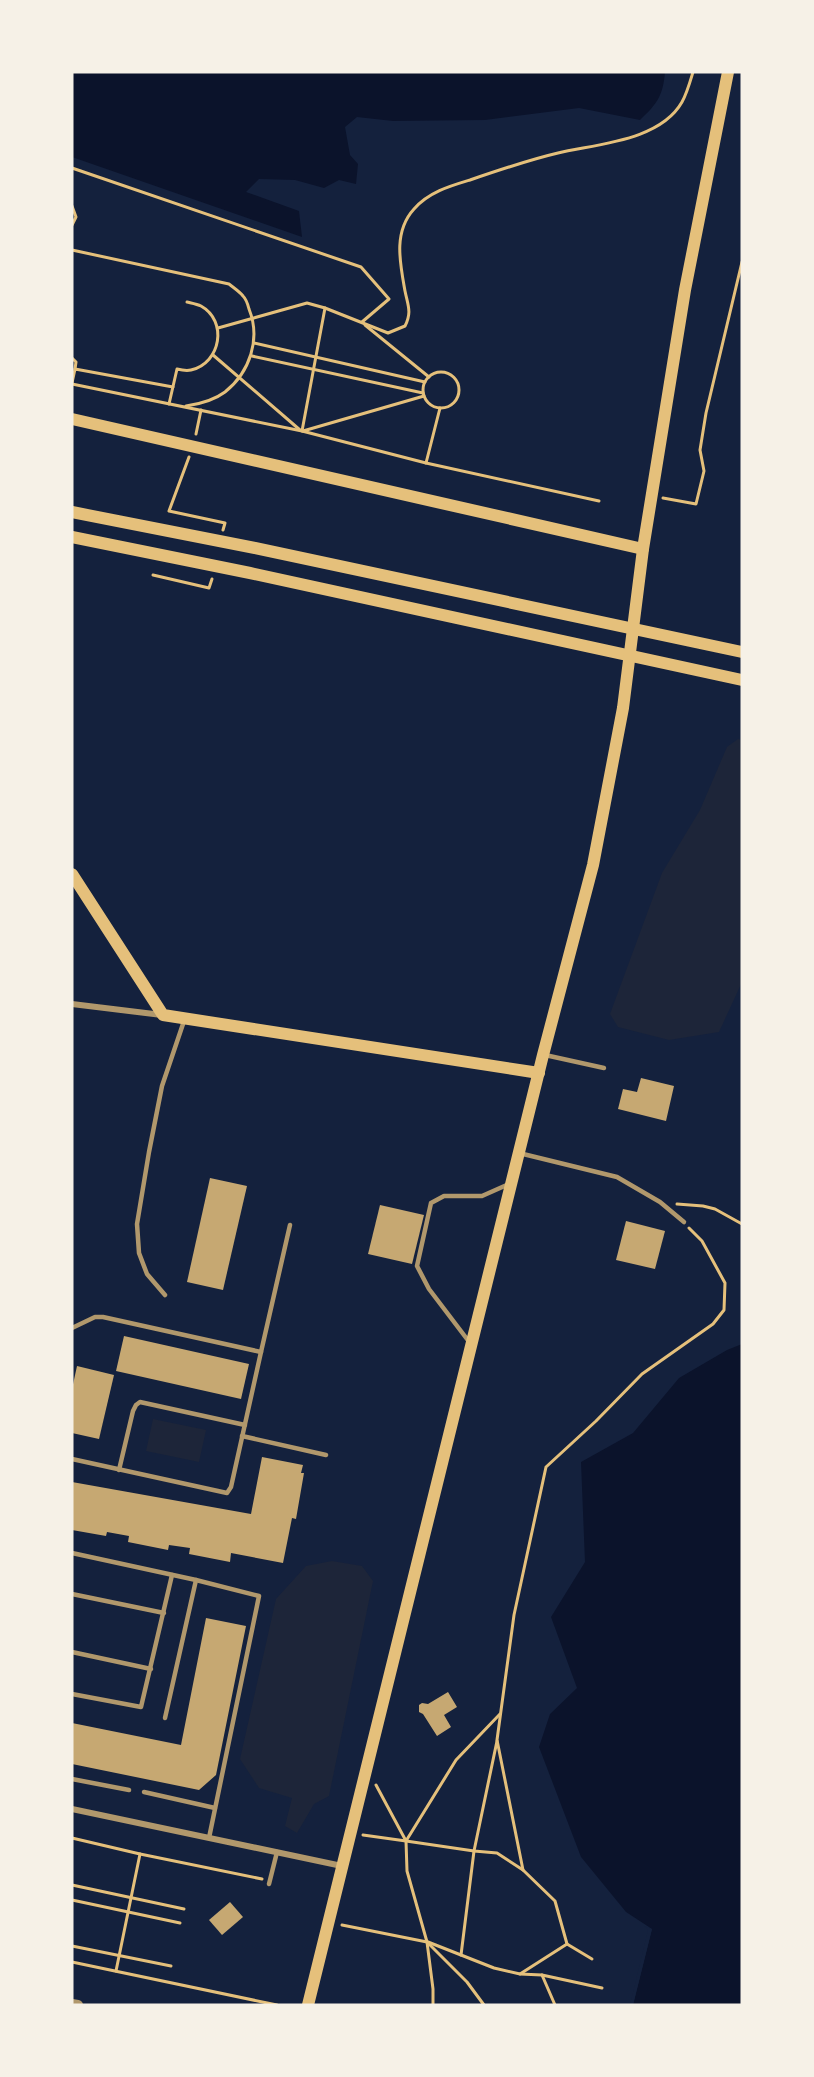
<svg xmlns="http://www.w3.org/2000/svg" width="814" height="2077" font-family="'Nunito Sans',sans-serif">
<style>
.green{fill:#1d2539}
.water{fill:#0b132b}
.pier{fill:#14213d}
.building{fill:#c6a872}
.lines{fill:none;stroke-linecap:round;stroke-linejoin:round}
.path{stroke:#e5c07b;stroke-width:3}
.service{stroke:#b1986c;stroke-width:4.5}
.minor{stroke:#b1986c;stroke-width:6}
.tertiary{stroke:#b1986c;stroke-width:10}
.secondary{stroke:#e5c07b;stroke-width:12}
</style>
<rect width="100%" height="100%" fill="#14213d"/>
<g class="green">
<polygon points="738,739 742,740 742,982 719,1032 669,1040 618,1027 610,1014 662,873 700,810 727,747"/>
<polygon points="153,1419 206,1430 199,1462 146,1451"/>
<polygon points="332,1561 362,1566 373,1581 329,1796 314,1804 297,1833 285,1826 292,1798 259,1788 240,1759 276,1599 306,1566"/>
</g>
<g class="water">
<path d="M72,72H665C663,96 657,104 640,120L579,108L485,120L393,121L357,117L345,127L350,155L358,164L356,184L339,180L324,188L295,180L259,179L246,192L299,211L302,237L72,157Z"/>
<polygon points="742,1344 742,2005 633,2005 652,1929 626,1912 581,1857 539,1747 550,1714 577,1688 551,1617 585,1562 581,1462 633,1433 679,1378 727,1350"/>
</g>
<polygon class="pier" points="644,1926 652,1929 633,2005 630,2005 648,1930"/>
<g class="building">
<polygon points="641,1078 674,1086 666,1121 618,1109 623,1089 637,1092"/>
<polygon points="210,1178 247,1186 223,1290 187,1282"/>
<polygon points="380,1205 424,1215 412,1264 368,1254"/>
<polygon points="626,1221 665,1231 655,1269 616,1260"/>
<polygon points="124,1336 249,1364 241,1399 116,1371"/>
<polygon points="77,1366 114,1375 99,1439 72,1433 72,1389"/>
<polygon points="262,1457 303,1465 301,1473 304,1473 296,1519 292,1518 283,1563 231,1553 230,1562 189,1554 190,1548 169,1545 168,1550 128,1542 129,1536 107,1532 106,1536 72,1530 72,1482 251,1514"/>
<polygon points="206,1618 246,1626 216,1775 199,1790 72,1764 72,1723 181,1745"/>
<polygon points="448,1692 457,1707 444,1715 451,1727 437,1736 423,1714 419,1712 419,1705 422,1703 428,1704"/>
<polygon points="230,1902 243,1917 222,1935 209,1920"/>
</g>
<g class="lines">
<g class="path">
<polyline points="72,168 361,267 389,299 362,322"/>
<polyline points="72,206 76,217 72,225"/>
<path d="M72,250L229,284C234,288 240,292 243,296C246,299 248,305 249,309C261,339 250,372 225,392C213,401 200,404 186,406"/>
<polyline points="365,325 429,377"/>
<path d="M218,328L307,303L325,308L388,333L405,326C412,312 408,306 405,291C400,263 393,232 414,209C429,192 450,186 470,180C499,170 528,160 558,153C596,144 660,141 682,102C687,93 690,82 693,72"/>
<polyline points="254,343 425,382"/>
<polyline points="213,355 300,430"/>
<polyline points="252,356 423,393"/>
<polyline points="72,358 76,362 75,369"/>
<circle cx="441" cy="390" r="18"/>
<polyline points="72,383 75,369 173,387"/>
<polyline points="72,384 302,431 426,463 599,501"/>
<path d="M169,404L177,369C181,370 187,371 191,370C221,363 228,321 201,306C197,304 191,303 187,302"/>
<polyline points="302,431 325,308"/>
<polyline points="303,431 424,396"/>
<polyline points="196,434 201,410"/>
<polyline points="189,457 169,511 225,523 223,530"/>
<polyline points="426,463 440,408"/>
<polyline points="663,498 696,504 704,471 700,450 706,413 742,262"/>
<polyline points="153,575 209,588 212,579"/>
<polyline points="677,1204 703,1206 715,1209 742,1224"/>
<polyline points="376,1785 406,1841 474,1851 497,1853 523,1870 555,1901 567,1944 520,1974"/>
<polyline points="363,1835 406,1841"/>
<polyline points="72,1838 140,1854 116,1971"/>
<polyline points="140,1854 262,1879"/>
<polyline points="523,1870 497,1740 514,1615 546,1467 596,1421 642,1374 713,1324 724,1310 725,1283 702,1241 689,1228"/>
<polyline points="72,1885 184,1909"/>
<polyline points="72,1900 180,1923"/>
<polyline points="342,1925 427,1942 467,1982 484,2005"/>
<polyline points="428,1942 494,1968 520,1974 542,1975 602,1988"/>
<polyline points="567,1944 592,1959"/>
<polyline points="72,1946 171,1966"/>
<polyline points="461,1955 474,1851 497,1741"/>
<polyline points="72,1962 277,2005"/>
<polyline points="542,1975 555,2005"/>
<polyline points="433,2005 433,1989 427,1942 407,1871 406,1841 456,1760 500,1714"/>
</g>
<g class="service">
<polyline points="545,1055 604,1068"/>
<polyline points="519,1153 617,1177 660,1202 684,1222"/>
<polyline points="165,1295 147,1274 139,1253 137,1224 149,1152 162,1086 184,1021"/>
<polyline points="72,1328 95,1317 103,1317 261,1352 231,1487 227,1493 72,1459"/>
<polyline points="470,1343 429,1289 417,1266 431,1203 444,1196 482,1196 509,1184"/>
<polyline points="261,1352 290,1225"/>
<polyline points="242,1436 326,1455"/>
<polyline points="119,1470 133,1411 136,1405 140,1402 245,1425"/>
<polyline points="72,1553 196,1580 259,1596 209,1838"/>
<polyline points="72,1594 164,1613"/>
<polyline points="72,1652 151,1669"/>
<polyline points="72,1694 141,1707 172,1575"/>
<polyline points="165,1718 196,1580"/>
<polyline points="72,1779 129,1790"/>
<polyline points="144,1792 215,1808"/>
<polyline points="269,1884 277,1852"/>
</g>
<g class="minor">
<polyline points="72,1004 162,1015"/>
<polyline points="72,1809 342,1866"/>
</g>
<polyline class="tertiary" points="72,2004 78,2005"/>
<g class="secondary">
<polyline points="72,419 643,549"/>
<polyline points="72,512 255,548 742,652"/>
<polyline points="72,537 250,573 742,680"/>
<polyline points="72,874 163,1015 539,1073"/>
<polyline points="308,2005 543,1055 593,865 623,708 643,549 685,290 728,72"/>
</g>
</g>
<rect width="814" height="2077" fill="none" stroke="#f6f1e7" stroke-width="147"/>
</svg>
